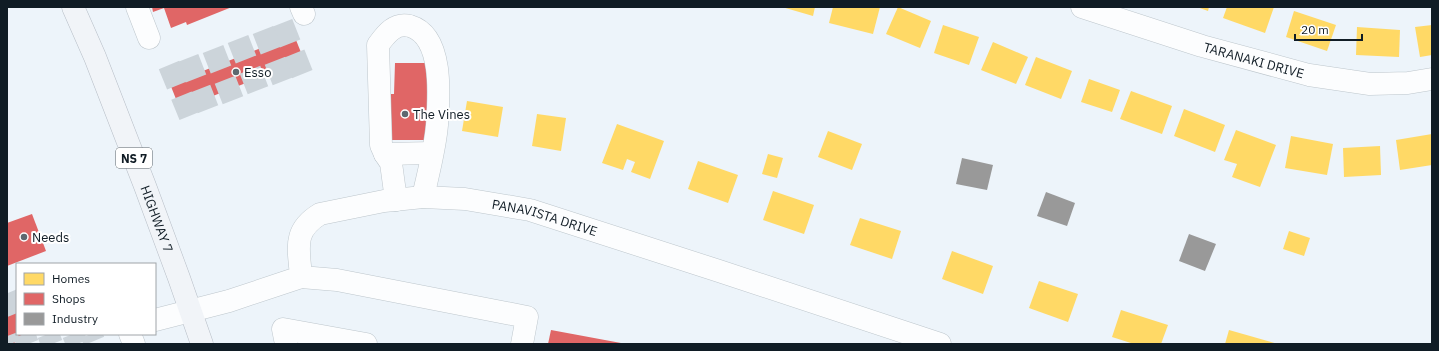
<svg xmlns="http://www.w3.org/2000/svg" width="1439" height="351" font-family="'IBM Plex Sans',sans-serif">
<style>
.homes{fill:#ffd966}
.shops{fill:#e06666}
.industry{fill:#999}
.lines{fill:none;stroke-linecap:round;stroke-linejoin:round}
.minor-tunnel{stroke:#ccd4da;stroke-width:22;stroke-dasharray:22 11;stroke-linecap:butt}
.minor-casing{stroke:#bdc6cc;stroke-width:23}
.major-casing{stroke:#b7bec7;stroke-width:23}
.minor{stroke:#fcfdfe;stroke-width:22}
.major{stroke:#f1f4f8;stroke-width:22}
.poi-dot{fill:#5d6870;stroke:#fff;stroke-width:1.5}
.labels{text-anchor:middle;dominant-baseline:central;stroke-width:4;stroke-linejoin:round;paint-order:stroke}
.shield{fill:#fff;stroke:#586066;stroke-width:1}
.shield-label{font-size:12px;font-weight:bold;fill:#101c25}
.street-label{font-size:13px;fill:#101c25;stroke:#fff}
.poi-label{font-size:13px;fill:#101c25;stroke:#fff;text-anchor:start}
</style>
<rect width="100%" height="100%" fill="#edf4fa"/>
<g class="homes">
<polygon points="782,7 815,7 813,16"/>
<polygon points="833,7 880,7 873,34 829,23"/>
<polygon points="898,7 931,21 920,48 886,34"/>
<polygon points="1197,7 1209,7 1208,11"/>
<polygon points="1227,7 1274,7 1265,33 1223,18"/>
<polygon points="1294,11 1336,25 1327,51 1286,37"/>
<polygon points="943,25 979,37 969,65 934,53"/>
<polygon points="1432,25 1432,55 1420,57 1415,27"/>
<polygon points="1357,27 1400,30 1399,57 1356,55"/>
<polygon points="993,42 1028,57 1016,84 981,70"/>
<polygon points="1036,57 1072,71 1061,99 1025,85"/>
<polygon points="1089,79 1120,90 1112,112 1081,102"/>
<polygon points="1131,91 1172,106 1162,134 1120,119"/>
<polygon points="467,101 503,107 498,137 462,131"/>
<polygon points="1184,109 1225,125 1215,152 1174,136"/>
<polygon points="537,114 566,118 561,151 532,146"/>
<polygon points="617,124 664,141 650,179 631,172 635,162 627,159 623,170 602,163"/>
<polygon points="1236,130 1276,145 1260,187 1232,177 1237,164 1224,160"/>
<polygon points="828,131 862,144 852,170 818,157"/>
<polygon points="1432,134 1432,165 1400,170 1396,140"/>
<polygon points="1291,136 1333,144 1327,175 1285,168"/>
<polygon points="1380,146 1381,175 1344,177 1343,148"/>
<polygon points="768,154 783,158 777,178 762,174"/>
<polygon points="698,161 738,175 728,203 688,189"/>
<polygon points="773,191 814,205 804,234 763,220"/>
<polygon points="860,218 901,231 892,259 850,245"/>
<polygon points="1289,231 1310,238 1304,256 1283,249"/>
<polygon points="952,251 993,266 983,294 942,279"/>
<polygon points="1039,281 1078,294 1068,322 1029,308"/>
<polygon points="1121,310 1168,325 1161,344 1134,344 1112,337"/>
<polygon points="1229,330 1278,344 1225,344"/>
</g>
<g class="shops">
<polygon points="152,7 232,7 187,25 186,22 171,28 164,8 153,12"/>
<polygon points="294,35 304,60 180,109 170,84"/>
<polygon points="395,63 427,63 427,140 388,140 389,94 394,94"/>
<polygon points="32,214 46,251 7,266 7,223"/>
<polygon points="17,312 17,334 36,334 11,344 7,344 7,316"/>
<polygon points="551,330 621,343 621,344 548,344"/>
</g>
<g class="industry">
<polygon points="962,158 993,165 987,190 956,184"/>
<polygon points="1046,192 1075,203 1067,226 1037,216"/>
<polygon points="1189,234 1216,244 1205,271 1179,261"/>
</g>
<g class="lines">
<g class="minor-tunnel">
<polyline points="282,23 305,81"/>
<polyline points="263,30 286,89"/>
<polyline points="238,39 261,98"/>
<polyline points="213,49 236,108"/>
<polyline points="188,58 211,117"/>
<polyline points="169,65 193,124"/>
<polyline points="8,293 17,315"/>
<polyline points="24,334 28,344"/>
<polyline points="48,334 52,344"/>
<polyline points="73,334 77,344"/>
<polyline points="91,334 94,341"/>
<polyline points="7,336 10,344"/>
</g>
<g class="minor-casing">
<g id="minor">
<polyline points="137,7 149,38"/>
<polyline points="301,7 304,14"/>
<path id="s1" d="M1082,7L1202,46L1309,75L1370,84L1408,83L1432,79"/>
<polyline points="385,154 432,153"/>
<path d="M396,200L391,163L385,154L381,145L378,45C386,34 395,22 410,26C444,36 439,97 437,125C435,149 428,174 423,197"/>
<polyline points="301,277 337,280 527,317 522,344"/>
<path id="s2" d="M155,320L229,301L301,277C299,249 292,231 320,214L384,201L423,197L465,199L530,210L719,271L940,344"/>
<polyline points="130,334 134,344"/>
<polyline points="286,344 283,329 366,344"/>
</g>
</g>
<g class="major-casing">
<g id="major">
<path id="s3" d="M73,7L95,57L145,186L179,278L202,344"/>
</g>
</g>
<use href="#minor" class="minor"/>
<use href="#major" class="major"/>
</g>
<g class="poi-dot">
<circle cx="236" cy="72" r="4"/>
<circle cx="405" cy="114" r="4"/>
<circle cx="24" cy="237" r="4"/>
</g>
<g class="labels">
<rect class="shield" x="116" y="148" width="36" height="20" rx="3"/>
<g class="shield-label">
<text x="134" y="158">NS 7</text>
</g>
<g class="street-label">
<text stroke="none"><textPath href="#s1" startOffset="180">TARANAKI DRIVE</textPath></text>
<text stroke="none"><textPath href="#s2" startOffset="452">PANAVISTA DRIVE</textPath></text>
<text stroke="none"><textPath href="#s3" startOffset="228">HIGHWAY 7</textPath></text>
</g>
<g class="poi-label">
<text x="244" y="72">Esso</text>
<text x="413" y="114">The Vines</text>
<text x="32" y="237">Needs</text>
</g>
</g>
<rect width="1439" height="351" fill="none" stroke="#101c25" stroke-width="16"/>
<rect x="16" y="263" width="140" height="72" fill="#ffffff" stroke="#9fa4a8"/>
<rect x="24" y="273" width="20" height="12" fill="#ffd966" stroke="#9fa4a8"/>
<text x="52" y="283" font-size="12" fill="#101c25">Homes</text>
<rect x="24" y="293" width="20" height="12" fill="#e06666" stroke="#9fa4a8"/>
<text x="52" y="303" font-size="12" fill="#101c25">Shops</text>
<rect x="24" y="313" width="20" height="12" fill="#999999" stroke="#9fa4a8"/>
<text x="52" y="323" font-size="12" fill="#101c25">Industry</text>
<path d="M1295 34v6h67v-6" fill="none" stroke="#101c25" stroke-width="2"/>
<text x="1301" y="34" font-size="12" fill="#101c25" stroke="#ffffff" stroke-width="3" paint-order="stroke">20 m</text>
</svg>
